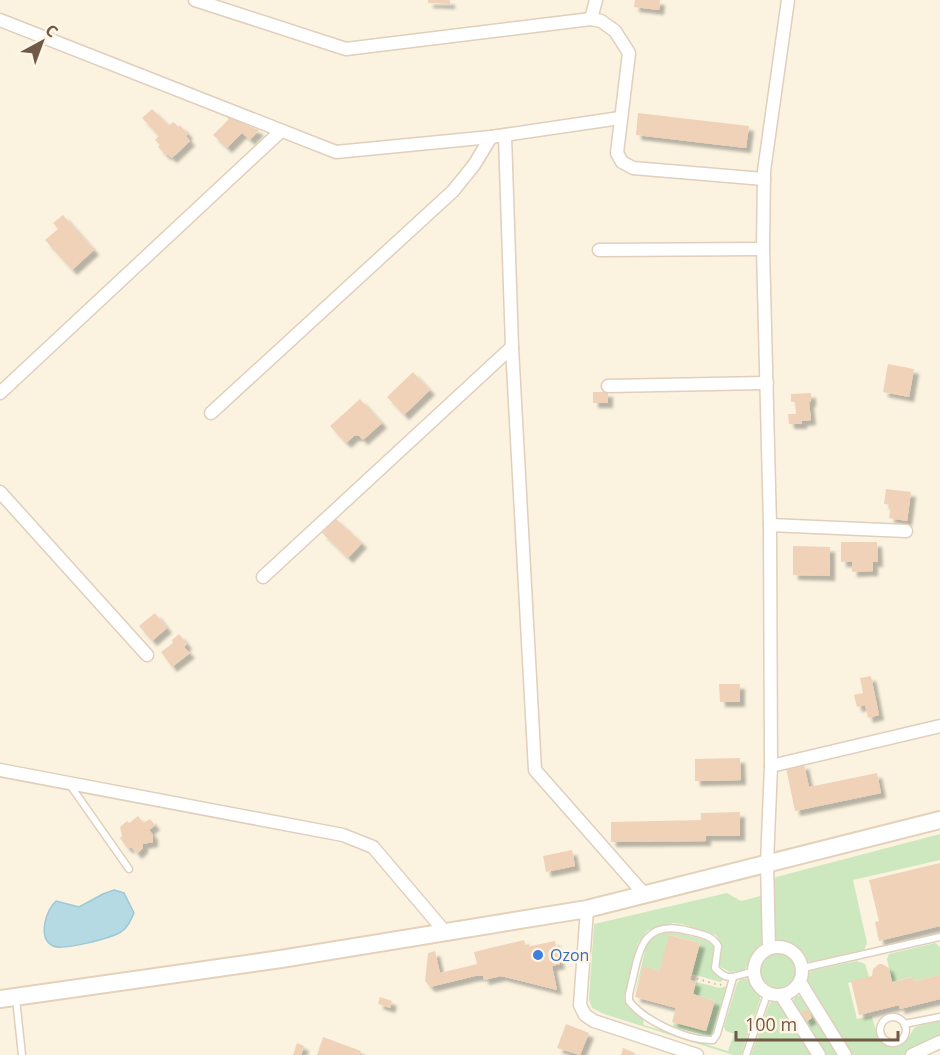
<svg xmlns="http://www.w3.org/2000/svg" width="940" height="1055" font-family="'Open Sans',sans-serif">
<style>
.green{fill:#cde8bf}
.water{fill:#b5dae4;stroke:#9cc9d5;stroke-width:1.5}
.building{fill:#f0d2b8;filter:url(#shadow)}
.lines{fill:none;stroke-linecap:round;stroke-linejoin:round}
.lane-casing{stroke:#dfcfbc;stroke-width:9}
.street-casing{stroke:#dfcfbc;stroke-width:15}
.secondary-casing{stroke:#e4d1ba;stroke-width:20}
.path{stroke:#d4b69c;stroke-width:2;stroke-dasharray:1.5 4.5;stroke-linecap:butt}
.lane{stroke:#fff;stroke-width:6}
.street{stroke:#fff;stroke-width:12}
.secondary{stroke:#fff;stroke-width:16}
.shop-dot{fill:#3f7fe0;stroke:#fff6e6;stroke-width:2}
.labels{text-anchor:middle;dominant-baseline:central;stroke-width:5;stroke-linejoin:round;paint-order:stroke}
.shop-label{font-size:16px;fill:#366cbe;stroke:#fff6e6;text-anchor:start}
</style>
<defs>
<filter id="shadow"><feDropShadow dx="5" dy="5" stdDeviation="1.5" flood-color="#0004"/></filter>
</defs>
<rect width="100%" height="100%" fill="#fbf3e0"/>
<g class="green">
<polygon points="940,834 940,860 853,880 867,943 864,950 809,962 793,946 779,943 775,939 774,881 776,877"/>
<polygon points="727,893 741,901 764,895 764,942 762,947 748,966 743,970 730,972 719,966 722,945 716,935 682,924 673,923 648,930 638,943 624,998 628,1007 643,1019 644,1025 728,1051 734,1034 726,1031 724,1027 737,983 741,979 750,978 760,994 760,1000 741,1055 733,1055 604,1014 592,1008 589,1000 594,924"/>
<polygon points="673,931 711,942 714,947 711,969 723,980 720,982 692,974 700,943 670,935 659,971 643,967 634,997 647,942 656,935"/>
<polygon points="935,943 940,947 940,975 914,981 912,977 892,982 887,959 889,954"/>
<circle cx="778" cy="970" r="20"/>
<path d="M857,961L865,964L869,977L848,983L857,1019L872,1016C875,1030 882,1055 904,1043C909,1039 911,1032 915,1027L940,1020V1038L903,1055H849L805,982C805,976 808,972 814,970Z"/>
<polygon points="696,982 720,988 726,986 714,1032 711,1037 673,1027 674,1022 706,1031 715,1001 693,994"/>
<polygon points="796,995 802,997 839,1055 825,1055 792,1002"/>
<polygon points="775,999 778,1000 813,1055 751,1055 769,1004"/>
</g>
<path class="water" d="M114,890L124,893L134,913C131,920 128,927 121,932C111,938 63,951 53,946C37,938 46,910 56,901L79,907L103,894Z"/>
<g class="building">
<polygon points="428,0 450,0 450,4 428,3"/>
<polygon points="635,0 660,0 659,10 634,7"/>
<polygon points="152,109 169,126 173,122 179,127 180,125 188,134 186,136 190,141 172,158 167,154 166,155 158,147 160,145 155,140 159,136 142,118"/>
<polygon points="638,113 749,126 746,148 636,135"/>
<polygon points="228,116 244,121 243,124 259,130 250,140 242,133 227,148 213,135 228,120"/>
<polygon points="63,215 94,250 72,270 45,240 58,229 53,223"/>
<polygon points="888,364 914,369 909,397 883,392"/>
<polygon points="413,372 430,390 404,415 387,397"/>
<rect x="593" y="392" width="15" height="11"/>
<polygon points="811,393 811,402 809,402 811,420 802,421 802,424 789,424 788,414 796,414 795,402 791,402 791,394"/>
<polygon points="360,399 382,423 363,440 359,436 354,436 346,443 330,426"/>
<polygon points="886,489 911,492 907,521 889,518 891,505 884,504"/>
<polygon points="335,518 362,543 348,558 322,533"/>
<polygon points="841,542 877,542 878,562 873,562 873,571 852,572 852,562 841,562"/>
<polygon points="793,546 830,547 830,576 793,575"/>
<polygon points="155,613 167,628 152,641 139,626"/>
<polygon points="179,634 187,644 184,647 190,653 172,667 161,652 173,643 172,640"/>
<polygon points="871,676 879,715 868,718 865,705 857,707 854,695 863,693 860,678"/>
<polygon points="719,684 740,684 740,702 720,702"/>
<polygon points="740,758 741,780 695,781 695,759"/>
<polygon points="804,764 809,787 877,773 881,793 795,811 786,768"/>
<polygon points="740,812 740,836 706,836 706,841 611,842 611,822 701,820 701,813"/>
<polygon points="138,816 144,823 150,819 155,825 149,830 153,835 153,842 143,844 143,848 137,854 131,847 127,848 120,838 122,836 120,827 127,821 129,823"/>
<polygon points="572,850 575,866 546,872 543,856"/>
<polygon points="940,863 940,926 879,941 875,922 879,921 869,880"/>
<polygon points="669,935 700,943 690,980 696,982 693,994 715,1001 706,1031 672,1022 676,1008 635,997 643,966 659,971"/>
<polygon points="524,940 526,947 555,941 560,964 552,966 557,990 501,976 484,980 483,976 475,976 430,987 425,981 428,953 435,951 440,973 477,964 474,952"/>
<polygon points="879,964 882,964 889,968 892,982 913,977 914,981 940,975 940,999 900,1009 899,1005 859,1015 851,981 872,976 873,969"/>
<polygon points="380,997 392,1001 390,1008 378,1004"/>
<polygon points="807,1009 812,1018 806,1022 801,1013"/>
<polygon points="566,1024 589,1033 580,1055 557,1048"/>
<polygon points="323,1037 361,1051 359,1055 317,1055"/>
<polygon points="297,1043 304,1046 301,1055 293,1055"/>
<polygon points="623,1048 635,1053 634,1055 621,1055"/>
</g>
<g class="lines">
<g class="lane-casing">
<g id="lane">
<polyline points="70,785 129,869"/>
<polyline points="803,968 940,937"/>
<path d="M733,978L717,1034L713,1040C688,1041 644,1021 629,1001V994C639,957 638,917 689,931C700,934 712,935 718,946L715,968C730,985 736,973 754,972"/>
<polyline points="16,999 22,1055"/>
<circle cx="893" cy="1030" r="13"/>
<polyline points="904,1024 940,1017"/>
<polyline points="746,1055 768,992"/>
</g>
</g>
<g class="street-casing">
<g id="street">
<polyline points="195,0 346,49 591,19 601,21 615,31 629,53 617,153 622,162 633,168 764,179"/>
<polyline points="591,19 596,0"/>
<polyline points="0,20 336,152 491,137 620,118"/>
<polyline points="505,136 512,347 535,770 645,895"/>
<polyline points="599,250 763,249"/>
<polyline points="608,386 767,383"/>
<polyline points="0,393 281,131"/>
<polyline points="211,413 453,191 474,165 491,137"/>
<polyline points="0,492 147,655"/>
<polyline points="770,525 906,531"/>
<polyline points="263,577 512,347"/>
<polyline points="771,766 940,726"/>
<polyline points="0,770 343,835 373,847 446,933"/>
<polyline points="587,909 580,1005 585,1015 594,1021 697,1055"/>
<circle cx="778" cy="971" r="24"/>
<polyline points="769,948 767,863 771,766 770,525 763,249 764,171 788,0"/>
<polyline points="800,982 845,1055"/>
<polyline points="781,995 819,1055"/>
<polyline points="912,1055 940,1042"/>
</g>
</g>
<g class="secondary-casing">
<polyline id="secondary" points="0,999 281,959 587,909 940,820"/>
</g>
<polyline class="path" points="691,977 719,985 723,984"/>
<use href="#lane" class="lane"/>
<use href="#street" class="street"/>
<use href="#secondary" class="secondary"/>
</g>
<circle class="shop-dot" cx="538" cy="955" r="6"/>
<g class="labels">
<g class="shop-label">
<text x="550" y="955">Ozon</text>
</g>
</g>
<g transform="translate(42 42) rotate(41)" stroke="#fff6e6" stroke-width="4.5" paint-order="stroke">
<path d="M0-4.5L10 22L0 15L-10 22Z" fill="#715948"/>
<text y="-9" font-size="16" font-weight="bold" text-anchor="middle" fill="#715948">С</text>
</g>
<path d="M736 1031v9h162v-9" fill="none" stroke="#715948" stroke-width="3"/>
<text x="745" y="1031" font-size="18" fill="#715948" stroke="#fff6e6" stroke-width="4.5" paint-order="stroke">100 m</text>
</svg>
